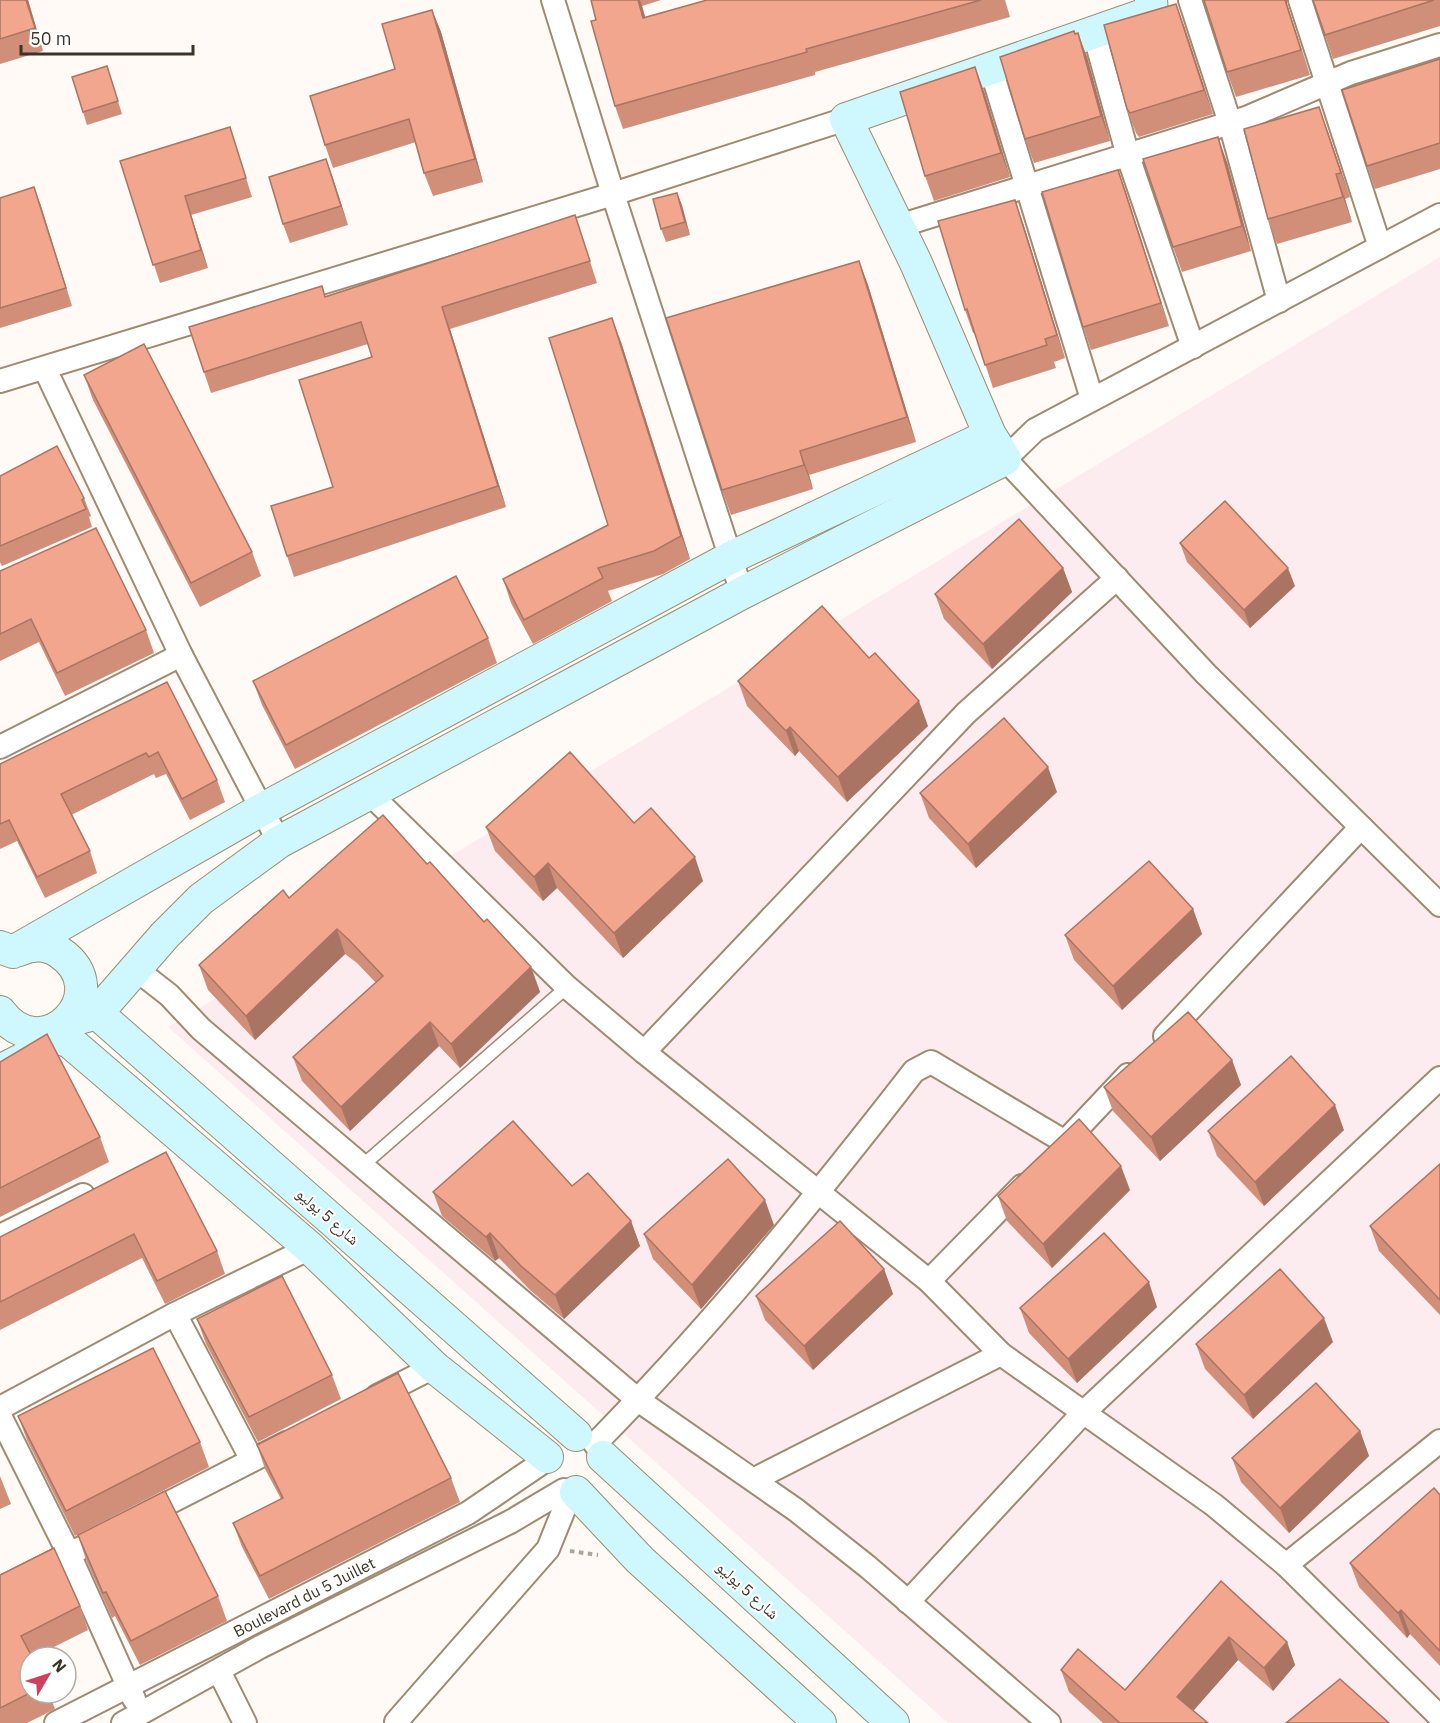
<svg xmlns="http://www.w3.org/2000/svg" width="1440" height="1723" font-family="'IBM Plex Sans','Noto Naskh Arabic',sans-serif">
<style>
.industrial{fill:#fcecf0}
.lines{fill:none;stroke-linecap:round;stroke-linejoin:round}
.lane-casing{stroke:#9e8b72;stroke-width:15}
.street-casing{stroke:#9e8b72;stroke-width:26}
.secondary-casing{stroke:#9e8b72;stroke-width:34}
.path{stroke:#aba59d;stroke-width:4;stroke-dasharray:4.5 4.5;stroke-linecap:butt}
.lane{stroke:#fff;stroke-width:12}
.street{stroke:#fff;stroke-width:22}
.secondary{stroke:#cff7fe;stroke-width:32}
.wall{fill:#d18f7a}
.shaded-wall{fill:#aa7463}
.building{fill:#f3a68e;stroke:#aa7463;stroke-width:1.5}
.labels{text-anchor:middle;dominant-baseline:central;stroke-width:4.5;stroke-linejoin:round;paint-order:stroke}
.street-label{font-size:16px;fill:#3b3328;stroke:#fff}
</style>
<rect width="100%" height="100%" fill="#fffaf5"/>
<polygon class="industrial" points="1440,257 1440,1723 948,1723 168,1027"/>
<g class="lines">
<g class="lane-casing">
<polyline id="lane" points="362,1166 567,987"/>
</g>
<g class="street-casing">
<g id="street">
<polyline points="553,0 613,194 742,593"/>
<polyline points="1190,0 1230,123 1279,301"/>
<polyline points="1300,0 1380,247"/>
<polyline points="1094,33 1128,156 1193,347"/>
<polyline points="991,69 1092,399"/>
<polyline points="1440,215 1035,430 1005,459 1206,674 1440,905"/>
<polyline points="899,226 1246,118 1351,73 1440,45"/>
<polyline points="45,369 181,655 279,842"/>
<polyline points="0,381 613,194 846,119"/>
<polyline points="0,747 181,655"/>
<polyline points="369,793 567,987 644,1052 929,1281 1001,1354 1214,1505 1286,1565 1440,1717"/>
<polyline points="137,970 169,995 201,1029 638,1400 796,1510 868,1567 1049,1723"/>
<polyline points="1165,1036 1361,827"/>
<polyline points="644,1052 966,713 1117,578"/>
<polyline points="1062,1145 1128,1075"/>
<polyline points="0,1236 83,1195"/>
<polyline points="929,1281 1022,1186"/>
<polyline points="175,1314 252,1460"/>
<polyline points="377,1396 434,1367"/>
<polyline points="0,1408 175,1314 310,1248"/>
<polyline points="0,1416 69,1554 134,1699"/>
<path d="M595,1444C710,1327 814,1200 914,1071L931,1062L1065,1142"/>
<polyline points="755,1479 1001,1354"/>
<polyline points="145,1515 286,1443"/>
<polyline points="1286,1565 1440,1441"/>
<polyline points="0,1589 107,1535"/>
<polyline points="908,1602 1082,1414 1440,1078"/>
<polyline points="219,1671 245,1723"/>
<polyline points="396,1722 548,1549 571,1492"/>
<polyline points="56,1723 468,1513 546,1460"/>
<polyline points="123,1723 260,1647 510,1522 564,1490"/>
</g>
</g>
<g class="secondary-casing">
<g id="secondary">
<polyline points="0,947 13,952 261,810 730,558 990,435"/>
<polyline points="81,999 576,1435"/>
<path d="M0,1012C43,1071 119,992 59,952C47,944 32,944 19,950"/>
<polyline points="68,1021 97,1013 165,935 201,899 279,842 742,593 1005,459 990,435 916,263 846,119 1152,12 1151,0"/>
<polyline points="0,1071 29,1056 46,1033 70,1042 310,1248 434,1367 547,1457"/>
<polyline points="603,1457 893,1723"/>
<polyline points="576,1492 640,1560 820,1723"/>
</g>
</g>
<polyline class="path" points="570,1551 598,1555"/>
<use href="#lane" class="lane"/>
<use href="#street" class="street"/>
<use href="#secondary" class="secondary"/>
</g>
<g class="wall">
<polygon points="0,0 28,0 43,51 0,64"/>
<polygon points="591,0 661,0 642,6 645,17 707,0 1005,0 1010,17 815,72 815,75 623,129 615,106 596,20"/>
<polygon points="1313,0 1440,0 1440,26 1333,59"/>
<polygon points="1176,4 1213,114 1139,137 1136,133 1127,109"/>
<polygon points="1287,4 1310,75 1236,97 1227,72"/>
<polygon points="432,10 441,32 483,182 433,196 424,173 416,142 333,168 325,145 395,69"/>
<polygon points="1075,34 1087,57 1110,141 1034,163 1025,139"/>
<polygon points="1440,59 1440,169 1375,189 1367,166"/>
<polygon points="107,66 122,114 87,125 83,112"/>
<polygon points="984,91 1010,177 934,201 925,176"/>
<polygon points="1328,132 1350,197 1345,199 1352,222 1277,244 1268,219"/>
<polygon points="236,146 252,197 191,215 208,268 160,283 120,161"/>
<polygon points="326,159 348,225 290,243 283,224"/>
<polygon points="1227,162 1251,251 1182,272 1173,247"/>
<polygon points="1118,170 1169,326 1091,350 1083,327"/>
<polygon points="34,187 72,306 0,328 0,253"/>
<polygon points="677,193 690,235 666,242 661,229"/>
<polygon points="575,215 597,283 450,329 506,507 294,577 287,556 333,487 372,357 368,344 211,393 204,372 326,296"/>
<polygon points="1023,223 1065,358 1054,362 1056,368 993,388 975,333 973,333 965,310"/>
<polygon points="859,261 868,285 916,442 809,475 813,489 731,515 722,490"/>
<polygon points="621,342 690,559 663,574 608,591 612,601 533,644 511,603 503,579 608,525"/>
<polygon points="84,375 252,552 261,576 200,607 93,400"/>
<polygon points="0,476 84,498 91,516 89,517 92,527 2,566 0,562"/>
<polygon points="1180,543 1295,586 1250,628 1187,562"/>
<polygon points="1063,568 1072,592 992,669 944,619 935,594"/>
<polygon points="0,571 146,630 154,653 65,696 39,642 0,661"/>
<polygon points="488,638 497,663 295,769 262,705 253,681"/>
<polygon points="738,681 928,726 847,802 799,751 795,756 747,706"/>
<polygon points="167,682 217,780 225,802 190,820 166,774 156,778 154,774 71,815 90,851 97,873 45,898 17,841 0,849 0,764"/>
<polygon points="1057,792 976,868 929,818 920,793"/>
<polygon points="634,823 703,881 623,958 557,888 543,901 495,851 486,827"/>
<polygon points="427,864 484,922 531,967 540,992 460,1068 439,1046 350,1131 302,1081 293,1057 376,983 357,963 345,954 255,1040 208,990 199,965 289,898"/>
<polygon points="1193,909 1202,934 1122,1010 1074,960 1065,935"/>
<polygon points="1232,1060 1241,1085 1160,1161 1113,1111 1104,1087"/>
<polygon points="0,1062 100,1137 109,1162 0,1217"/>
<polygon points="1344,1130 1264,1206 1217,1156 1208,1131"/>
<polygon points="166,1152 217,1251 225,1274 165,1304 142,1258 0,1330 0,1237"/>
<polygon points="1440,1164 1440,1315 1379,1251 1370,1226"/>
<polygon points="572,1186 631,1221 640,1246 564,1319 530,1290 499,1258 495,1261 442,1216 433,1192"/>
<polygon points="1130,1190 1052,1268 1007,1221 998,1196"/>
<polygon points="774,1225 701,1309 653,1259 644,1234"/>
<polygon points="884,1269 893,1294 813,1370 765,1320 756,1296"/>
<polygon points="1157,1307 1077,1383 1029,1333 1020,1308"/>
<polygon points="197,1319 332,1375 341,1399 258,1442 206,1344"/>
<polygon points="1333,1342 1253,1419 1205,1369 1196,1344"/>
<polygon points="18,1416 200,1442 209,1467 75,1536 27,1440"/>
<polygon points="1360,1431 1369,1456 1289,1533 1241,1482 1232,1458"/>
<polygon points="257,1445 451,1478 460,1502 269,1599 242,1547 233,1523 281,1499 265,1469"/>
<polygon points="0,1476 11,1504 0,1509"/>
<polygon points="1440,1495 1440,1666 1410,1634 1407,1638 1359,1587 1350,1563"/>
<polygon points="78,1535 218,1596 227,1621 140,1665 115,1616 112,1618 86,1560"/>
<polygon points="0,1575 80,1606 88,1630 34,1657 30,1657 30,1693 49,1693 55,1709 27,1723 0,1723"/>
<polygon points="1221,1581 1287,1642 1295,1665 1273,1691 1238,1660 1193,1711 1208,1723 1103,1723 1069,1692 1061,1670 1125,1690"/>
</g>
<g class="shaded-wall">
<polygon points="26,0 28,0 43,51 35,28"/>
<polygon points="638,0 640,0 642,6 652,41 643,18"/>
<polygon points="1285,0 1287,0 1287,4 1310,75"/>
<polygon points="1176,4 1185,28 1213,114 1204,90"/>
<polygon points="432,10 441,32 483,182 475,159"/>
<polygon points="1078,33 1087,57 1110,141 1101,116"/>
<polygon points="975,67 984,91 1010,177 1001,153"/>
<polygon points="1319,107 1328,132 1350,197 1341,173"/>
<polygon points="1218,137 1227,162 1251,251 1242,226"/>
<polygon points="326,159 333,178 348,225 341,206"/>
<polygon points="1118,170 1126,192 1169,326 1161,303"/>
<polygon points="1336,174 1345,199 1352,222 1343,197"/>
<polygon points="34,187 41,206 72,306 66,288"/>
<polygon points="677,193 682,205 690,235 685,222"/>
<polygon points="185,196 191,215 208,268 201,250"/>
<polygon points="1015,200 1023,223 1065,358 1057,335"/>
<polygon points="859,261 868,285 916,442 907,417"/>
<polygon points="442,307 450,329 506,507 498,486"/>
<polygon points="612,318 621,342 690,559 681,536"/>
<polygon points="800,451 809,475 813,489 804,465"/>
<polygon points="1063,568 1072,592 992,669 983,644"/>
<polygon points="1288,568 1295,586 1250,628 1244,610"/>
<polygon points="919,701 928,726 847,802 838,777"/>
<polygon points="790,727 799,751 795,756 786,731"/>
<polygon points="1048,767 1057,792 976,868 968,844"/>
<polygon points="695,857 703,881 623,958 614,933"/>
<polygon points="548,863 557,888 543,901 534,877"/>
<polygon points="1193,909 1202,934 1122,1010 1113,986"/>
<polygon points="337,929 345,954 255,1040 246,1016"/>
<polygon points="531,967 540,992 460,1068 451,1044"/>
<polygon points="430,1022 439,1046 350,1131 341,1107"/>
<polygon points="1232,1060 1241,1085 1160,1161 1151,1137"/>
<polygon points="1335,1105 1344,1130 1264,1206 1255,1182"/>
<polygon points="1121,1166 1130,1190 1052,1268 1043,1244"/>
<polygon points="765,1200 774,1225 701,1309 692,1285"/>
<polygon points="631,1221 640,1246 564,1319 555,1295"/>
<polygon points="490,1233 499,1258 495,1261 486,1237"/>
<polygon points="884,1269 893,1294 813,1370 804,1346"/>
<polygon points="1149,1282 1157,1307 1077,1383 1068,1359"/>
<polygon points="1324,1318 1333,1342 1253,1419 1244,1395"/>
<polygon points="1360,1431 1369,1456 1289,1533 1280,1508"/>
<polygon points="1401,1610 1410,1634 1407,1638 1398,1613"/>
<polygon points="1229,1637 1238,1660 1186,1719 1177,1697"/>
<polygon points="1287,1642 1295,1665 1273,1691 1264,1668"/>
</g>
<g class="building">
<polygon points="0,0 26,0 35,28 0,39"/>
<polygon points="591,0 638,0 643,18 707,0 981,0 806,49 807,52 615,106 591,21 596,20"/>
<polygon points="1204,0 1285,0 1301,50 1227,72"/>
<polygon points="1313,0 1434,0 1325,35"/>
<polygon points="1176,4 1204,90 1130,113 1127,109 1104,25"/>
<polygon points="432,10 475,159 424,173 409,119 325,145 310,96 395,69 382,24"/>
<polygon points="1074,31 1075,34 1078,33 1101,116 1025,139 1000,57"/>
<polygon points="1440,59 1440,143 1367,166 1342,90"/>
<polygon points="107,66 118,101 83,112 72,77"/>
<polygon points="975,67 1001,153 925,176 900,92"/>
<polygon points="1319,107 1341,173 1336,174 1343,197 1268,219 1244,129"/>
<polygon points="230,127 246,178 185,196 201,250 153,265 120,161"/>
<polygon points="1218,137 1242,226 1173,247 1143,159"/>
<polygon points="326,159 341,206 283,224 269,177"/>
<polygon points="1118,170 1161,303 1083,327 1042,192"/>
<polygon points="34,187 66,288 0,308 0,198"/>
<polygon points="677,193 685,222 661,229 653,199"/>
<polygon points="1015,200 1057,335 1045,339 1047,345 985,365 967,309 965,310 938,221"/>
<polygon points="575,215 590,261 442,307 498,486 287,556 271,506 333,487 299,380 372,357 361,322 204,372 189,327 322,286 325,297"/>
<polygon points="859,261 907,417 800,451 804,465 722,490 666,318"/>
<polygon points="612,318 681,536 654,551 598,568 603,578 524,620 503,579 608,525 549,338"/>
<polygon points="144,344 252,552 191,583 84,375"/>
<polygon points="57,446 84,498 82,500 86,509 0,546 0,476"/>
<polygon points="1225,501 1288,568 1244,610 1180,543"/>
<polygon points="1019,519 1063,568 983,644 935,594"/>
<polygon points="96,528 146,630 57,673 31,619 0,634 0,571"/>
<polygon points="456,576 488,638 286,745 253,681"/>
<polygon points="822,606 869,658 875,653 919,701 838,777 790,727 786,731 738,681"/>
<polygon points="167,682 217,780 182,799 158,752 149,757 146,753 61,794 90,851 37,877 9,820 0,824 0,764"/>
<polygon points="1004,718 1048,767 968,844 920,793"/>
<polygon points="570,752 634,823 651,808 695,857 614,933 548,863 534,877 486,827"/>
<polygon points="383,815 427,864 430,862 484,922 487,919 531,967 451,1044 430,1022 341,1107 293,1057 383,976 348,939 337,929 246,1016 199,965 283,890 289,898"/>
<polygon points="1149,861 1193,909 1113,986 1065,935"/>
<polygon points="1188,1012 1232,1060 1151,1137 1104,1087"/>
<polygon points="47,1034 100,1137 0,1188 0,1062"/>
<polygon points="1291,1056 1335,1105 1255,1182 1208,1131"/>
<polygon points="1079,1119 1121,1166 1043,1244 998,1196"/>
<polygon points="513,1121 572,1186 588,1173 631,1221 555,1295 521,1266 490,1233 486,1237 433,1192"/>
<polygon points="166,1152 217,1251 157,1281 134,1234 0,1302 0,1237"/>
<polygon points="728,1159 765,1200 692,1285 644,1234"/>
<polygon points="1440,1164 1440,1300 1370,1226"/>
<polygon points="840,1221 884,1269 804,1346 756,1296"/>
<polygon points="1104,1233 1149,1282 1068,1359 1020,1308"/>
<polygon points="1280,1269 1324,1318 1244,1395 1196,1344"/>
<polygon points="282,1276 332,1375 249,1417 197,1319"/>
<polygon points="153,1348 200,1442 66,1511 18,1416"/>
<polygon points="398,1373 451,1478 260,1576 233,1523 283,1498 257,1445"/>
<polygon points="1316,1383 1360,1431 1280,1508 1232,1458"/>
<polygon points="1434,1488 1440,1495 1440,1651 1401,1610 1398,1613 1350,1563"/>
<polygon points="165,1491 218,1596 131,1641 106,1592 103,1593 78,1535"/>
<polygon points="54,1548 80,1606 21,1636 32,1657 30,1657 30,1693 0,1708 0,1575"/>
<polygon points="1221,1581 1287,1642 1264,1668 1229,1637 1177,1697 1208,1723 1120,1723 1061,1670 1078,1649 1125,1690"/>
<polygon points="1340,1679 1389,1723 1286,1723"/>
</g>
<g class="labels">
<g class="street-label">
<text transform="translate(328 1216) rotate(41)">شارع 5 يوليو</text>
<text transform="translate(748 1590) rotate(42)">شارع 5 يوليو</text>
<text transform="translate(304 1597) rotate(-27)">Boulevard du 5 Juillet</text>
</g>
</g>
<g transform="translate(48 1675) rotate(51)"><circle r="28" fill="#ffffff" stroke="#b1ada9" stroke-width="1.5"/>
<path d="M0-4.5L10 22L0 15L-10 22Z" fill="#cf405f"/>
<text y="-9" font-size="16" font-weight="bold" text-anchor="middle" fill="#3b3328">N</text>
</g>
<path d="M21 45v9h172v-9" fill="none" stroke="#3b3328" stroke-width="3"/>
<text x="30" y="45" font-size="18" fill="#3b3328" stroke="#ffffff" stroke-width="4.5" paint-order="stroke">50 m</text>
</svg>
